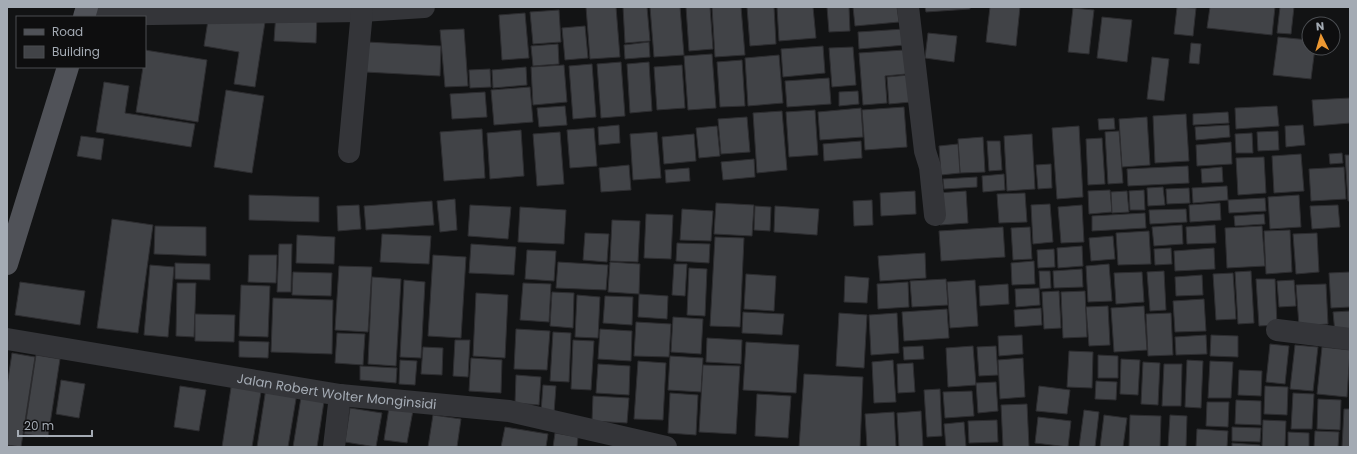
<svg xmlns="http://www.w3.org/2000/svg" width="1357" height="454" font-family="Poppins,sans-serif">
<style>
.building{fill:#414347;stroke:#2d2d30}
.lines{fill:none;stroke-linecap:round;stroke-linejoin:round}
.minor{stroke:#343539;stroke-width:22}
.major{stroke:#505258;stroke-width:22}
.labels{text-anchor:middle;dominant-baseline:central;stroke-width:3;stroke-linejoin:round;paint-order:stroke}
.street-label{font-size:13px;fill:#a4abb4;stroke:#0e0e0f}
</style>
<rect width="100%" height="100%" fill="#121314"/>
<g class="building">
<polygon points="586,7 616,7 620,57 590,59"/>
<polygon points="623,7 647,7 650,41 625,43"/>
<polygon points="650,7 680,7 684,55 654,57"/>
<polygon points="686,7 710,7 713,49 689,51"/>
<polygon points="712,7 741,7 745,55 715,57"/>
<polygon points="747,7 774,7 776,44 750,46"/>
<polygon points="777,7 813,7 816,38 779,41"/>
<polygon points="827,7 849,7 850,31 829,32"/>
<polygon points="853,7 897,7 899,22 855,26"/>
<polygon points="925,7 970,7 970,9 926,12"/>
<polygon points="990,7 1020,7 1016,46 986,42"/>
<polygon points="1177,7 1196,8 1193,36 1174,34"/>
<polygon points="1210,7 1275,7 1272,35 1207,28"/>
<polygon points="1280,7 1294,7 1291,34 1277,33"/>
<polygon points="1073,8 1094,10 1089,54 1068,52"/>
<polygon points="559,10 561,42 533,44 530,12"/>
<polygon points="276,12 317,14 316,43 274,41"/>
<polygon points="525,13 529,58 502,60 499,15"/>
<polygon points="209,14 265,22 255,87 234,84 239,52 204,46"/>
<polygon points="1102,17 1132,20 1127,62 1097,58"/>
<polygon points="585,26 588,58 565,60 562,28"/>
<polygon points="464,29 468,86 445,87 440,30"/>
<polygon points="904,29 905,45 859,49 858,32"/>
<polygon points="928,33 957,36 954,62 925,58"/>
<polygon points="1278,37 1309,40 1309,48 1315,48 1311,79 1273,75"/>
<polygon points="367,42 441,46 440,76 365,72"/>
<polygon points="649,42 650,57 625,59 624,45"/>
<polygon points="1191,43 1201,44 1199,64 1189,63"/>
<polygon points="558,44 559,64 533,66 531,46"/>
<polygon points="823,46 825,73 783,77 781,49"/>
<polygon points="853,47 856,85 832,87 829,48"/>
<polygon points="145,50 207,60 198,122 136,112 143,67 145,67"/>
<polygon points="904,50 906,74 885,76 887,103 863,105 859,53"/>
<polygon points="712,54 716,108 688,110 684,56"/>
<polygon points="779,55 783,103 748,106 745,58"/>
<polygon points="1152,57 1169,59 1164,101 1147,99"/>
<polygon points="742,60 745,106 720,107 717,62"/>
<polygon points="621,62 625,116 601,118 597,64"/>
<polygon points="649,62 652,111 630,113 627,64"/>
<polygon points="592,64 596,117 573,119 569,66"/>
<polygon points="564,65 567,102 533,105 531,67"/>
<polygon points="682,65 685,108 657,110 654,67"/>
<polygon points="526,67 527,85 493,88 492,70"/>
<polygon points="490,69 491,87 470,88 469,70"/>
<polygon points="909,75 911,102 889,104 887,77"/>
<polygon points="829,78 831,104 787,107 785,81"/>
<polygon points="104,82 129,86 125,113 195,124 191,147 96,132"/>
<polygon points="530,87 533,122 494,125 491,90"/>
<polygon points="226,90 264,96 252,173 214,167"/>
<polygon points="858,91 859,104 839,106 839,92"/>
<polygon points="485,92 487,117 452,119 450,94"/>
<polygon points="1350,98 1350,123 1314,126 1312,100"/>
<polygon points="565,106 567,125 539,127 537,108"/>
<polygon points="1277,106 1279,126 1236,129 1235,108"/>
<polygon points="904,107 907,147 865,150 862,110"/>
<polygon points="861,108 863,137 820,140 818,112"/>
<polygon points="815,110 818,155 789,157 786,112"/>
<polygon points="782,111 787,170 757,173 753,113"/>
<polygon points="1228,112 1229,123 1193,125 1193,114"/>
<polygon points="1186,114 1189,161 1155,163 1153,116"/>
<polygon points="747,117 750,152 721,154 718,119"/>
<polygon points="1147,117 1150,165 1122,167 1119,119"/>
<polygon points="1114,118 1115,129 1099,130 1098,119"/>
<polygon points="619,125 620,143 599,145 598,127"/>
<polygon points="1229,125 1230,137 1196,140 1195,127"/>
<polygon points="1303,125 1305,145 1286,147 1285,126"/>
<polygon points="717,126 720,156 699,158 696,128"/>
<polygon points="1079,126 1083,197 1057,199 1052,128"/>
<polygon points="594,128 597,166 570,168 567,130"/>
<polygon points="482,129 485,178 444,181 440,132"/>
<polygon points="521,130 524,176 490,179 487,133"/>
<polygon points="1119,131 1123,183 1108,184 1105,132"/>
<polygon points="1278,131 1279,150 1258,151 1257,132"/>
<polygon points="560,132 564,184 537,186 533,134"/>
<polygon points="657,132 661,178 633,180 630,134"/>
<polygon points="1252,133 1253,153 1236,153 1235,134"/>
<polygon points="694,134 696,161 664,164 662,137"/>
<polygon points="1032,134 1035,189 1007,191 1004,136"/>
<polygon points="81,136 104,139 101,160 77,156"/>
<polygon points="983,137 985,172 960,173 958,139"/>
<polygon points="1102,138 1105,184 1088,185 1086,139"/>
<polygon points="861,141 862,158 824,161 823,144"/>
<polygon points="987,141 1000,141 1002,170 989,171"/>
<polygon points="1231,142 1232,164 1197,166 1196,145"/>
<polygon points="958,144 960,173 941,175 939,146"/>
<polygon points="1342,153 1343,163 1330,164 1329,154"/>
<polygon points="1301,154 1304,191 1274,193 1272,156"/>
<polygon points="1345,155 1350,155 1350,201 1348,201"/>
<polygon points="1264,157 1266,193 1238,195 1236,158"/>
<polygon points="754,159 755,177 723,180 721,162"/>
<polygon points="1051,164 1052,188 1038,189 1036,165"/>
<polygon points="629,165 631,190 601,192 599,168"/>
<polygon points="1188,166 1189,183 1128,186 1127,169"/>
<polygon points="1222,167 1223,182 1202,183 1201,169"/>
<polygon points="1344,167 1346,199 1311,201 1309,169"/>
<polygon points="689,168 690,181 666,183 665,170"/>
<polygon points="1004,174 1005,190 983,192 982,176"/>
<polygon points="977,177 977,187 944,189 943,179"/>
<polygon points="1227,186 1228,200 1193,203 1192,188"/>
<polygon points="1163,187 1165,205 1148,206 1147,188"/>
<polygon points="1189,188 1190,203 1167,204 1166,189"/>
<polygon points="1110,190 1112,212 1089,214 1088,191"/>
<polygon points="1144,190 1145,210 1130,210 1129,191"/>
<polygon points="915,191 916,214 881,216 880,193"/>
<polygon points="966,191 968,223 940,225 938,193"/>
<polygon points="1127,191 1129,212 1112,213 1111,192"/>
<polygon points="1025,193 1027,222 999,223 997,194"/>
<polygon points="249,195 319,197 319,222 249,220"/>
<polygon points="1299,195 1301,227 1270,229 1268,197"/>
<polygon points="1265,198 1266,211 1229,213 1228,200"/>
<polygon points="455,199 457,230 440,232 437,201"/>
<polygon points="872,200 873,225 854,226 853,201"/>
<polygon points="432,201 434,225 366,230 364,206"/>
<polygon points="716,203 754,205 752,236 714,234"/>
<polygon points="1220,203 1221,220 1190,222 1189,205"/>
<polygon points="1050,204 1053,242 1033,244 1031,205"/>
<polygon points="359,205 361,229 338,231 337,206"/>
<polygon points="470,205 511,207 508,239 468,236"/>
<polygon points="1082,205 1084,242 1061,243 1058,207"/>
<polygon points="1338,205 1340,227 1312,229 1310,206"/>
<polygon points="755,206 771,207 770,231 754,230"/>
<polygon points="775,206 819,209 817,235 774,232"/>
<polygon points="520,207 566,210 564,244 518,242"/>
<polygon points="682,209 713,211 711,241 680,240"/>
<polygon points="1186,209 1187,222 1150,224 1149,210"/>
<polygon points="1145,213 1146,228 1092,231 1092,216"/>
<polygon points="646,214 673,215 671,259 644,258"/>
<polygon points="1264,214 1265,224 1235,226 1234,216"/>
<polygon points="112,219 153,225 138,333 97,328"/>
<polygon points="612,220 640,221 638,262 610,261"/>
<polygon points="1182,225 1183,244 1154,246 1152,227"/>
<polygon points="1215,225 1216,243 1187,244 1186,227"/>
<polygon points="155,226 206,227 206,256 154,254"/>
<polygon points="1262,226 1265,266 1227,268 1225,228"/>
<polygon points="1003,227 1005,257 941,261 939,231"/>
<polygon points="1030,227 1032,259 1013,260 1011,228"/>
<polygon points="1290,230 1292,272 1266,274 1264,231"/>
<polygon points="1149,231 1151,264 1118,265 1116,233"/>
<polygon points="585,233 609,234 607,262 583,260"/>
<polygon points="1317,233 1319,272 1296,274 1293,234"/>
<polygon points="382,234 431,236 429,264 380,262"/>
<polygon points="297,235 335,237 334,264 296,263"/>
<polygon points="1113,236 1115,259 1091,261 1089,238"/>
<polygon points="715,237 744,238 740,327 710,326"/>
<polygon points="677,243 710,244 709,263 676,261"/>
<polygon points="279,244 292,244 291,292 277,292"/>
<polygon points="471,244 516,247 514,275 469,273"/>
<polygon points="1082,246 1083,266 1058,268 1057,248"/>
<polygon points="1171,248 1172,264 1155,265 1154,249"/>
<polygon points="1214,248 1215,269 1175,271 1174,251"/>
<polygon points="1054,249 1055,267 1038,268 1037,250"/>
<polygon points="527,250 556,251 554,281 525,279"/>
<polygon points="925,253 926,278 880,281 878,256"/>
<polygon points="249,255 277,255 276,283 248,282"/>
<polygon points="433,255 466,257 461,338 428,336"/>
<polygon points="1034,261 1035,284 1012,285 1011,263"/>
<polygon points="558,262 608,265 606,290 556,288"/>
<polygon points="610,262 640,264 639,294 608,292"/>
<polygon points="175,263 210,264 210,280 175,279"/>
<polygon points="674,264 687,264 685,296 672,295"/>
<polygon points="1109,264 1112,301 1088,302 1086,266"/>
<polygon points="150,265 174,267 168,337 144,335"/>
<polygon points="339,266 372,267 368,332 335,330"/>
<polygon points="689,268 707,269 705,316 687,315"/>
<polygon points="1082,269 1083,287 1054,288 1053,271"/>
<polygon points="1039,271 1050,271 1051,288 1040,289"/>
<polygon points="1164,271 1166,310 1150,311 1147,272"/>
<polygon points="1251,271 1254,323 1238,324 1235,272"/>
<polygon points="293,272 332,273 331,296 292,295"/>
<polygon points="1142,272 1144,302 1116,304 1114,273"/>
<polygon points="1350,272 1350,307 1331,308 1329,273"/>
<polygon points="1233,273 1236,319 1216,320 1213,274"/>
<polygon points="746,274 776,276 774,311 744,309"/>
<polygon points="1202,275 1203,295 1176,296 1175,277"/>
<polygon points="845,276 869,278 867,303 844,302"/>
<polygon points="372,277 401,279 396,366 368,364"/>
<polygon points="946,279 948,305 912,307 910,281"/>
<polygon points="1256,279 1275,279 1277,325 1259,326"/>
<polygon points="404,280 425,282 421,358 400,357"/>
<polygon points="975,280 978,326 950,328 947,282"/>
<polygon points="1294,280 1296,306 1279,307 1277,281"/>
<polygon points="20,282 85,291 80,325 15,315"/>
<polygon points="908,282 909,307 878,309 877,284"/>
<polygon points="177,283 196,283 194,337 176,336"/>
<polygon points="523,283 551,284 549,322 520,320"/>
<polygon points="1008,284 1009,304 980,306 979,286"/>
<polygon points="1326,284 1328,324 1299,326 1296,285"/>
<polygon points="241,285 270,286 268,337 239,336"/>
<polygon points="1039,288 1040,305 1016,307 1015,289"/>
<polygon points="1059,291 1061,328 1044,329 1042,292"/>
<polygon points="1085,291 1087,337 1063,338 1061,292"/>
<polygon points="552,292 574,293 573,328 550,326"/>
<polygon points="476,293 508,295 505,358 473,356"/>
<polygon points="639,294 668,296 667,319 638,317"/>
<polygon points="577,295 600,297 598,338 575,337"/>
<polygon points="605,296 633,297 632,325 603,323"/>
<polygon points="273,298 333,300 332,354 271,352"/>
<polygon points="1204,299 1206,331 1175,332 1173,301"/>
<polygon points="1108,306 1110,345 1089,346 1086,307"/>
<polygon points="1144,306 1147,350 1114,352 1111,308"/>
<polygon points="1041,308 1042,325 1015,327 1014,310"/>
<polygon points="947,309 949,338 904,341 902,312"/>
<polygon points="1350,311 1350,332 1335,333 1333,312"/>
<polygon points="743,312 784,314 782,335 742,333"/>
<polygon points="839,313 867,315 864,368 836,366"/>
<polygon points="897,313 899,353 871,355 869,315"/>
<polygon points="1171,313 1173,355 1148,356 1146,314"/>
<polygon points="195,314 235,315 234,342 195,341"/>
<polygon points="673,317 703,319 701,354 671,352"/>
<polygon points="636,322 671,324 669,357 634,356"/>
<polygon points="516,329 550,331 547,370 514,369"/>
<polygon points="600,329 632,331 631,361 598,359"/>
<polygon points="553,332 571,333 569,382 550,381"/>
<polygon points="337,333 365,334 363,365 335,363"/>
<polygon points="1022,335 1023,354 999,356 998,336"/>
<polygon points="1206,335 1207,354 1176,355 1175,337"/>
<polygon points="1211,335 1238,336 1238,357 1210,356"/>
<polygon points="707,338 742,340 741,364 706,362"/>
<polygon points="455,340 470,340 468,377 453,376"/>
<polygon points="573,340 594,341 591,390 571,389"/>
<polygon points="239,341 269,342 268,358 239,357"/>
<polygon points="746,342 799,345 796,393 743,390"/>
<polygon points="1270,344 1289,346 1285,384 1266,382"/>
<polygon points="1295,345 1318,347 1313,391 1290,389"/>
<polygon points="923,346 924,359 904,360 903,347"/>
<polygon points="973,346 976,385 948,387 946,348"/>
<polygon points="996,346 998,375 979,376 977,347"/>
<polygon points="423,347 443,348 442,375 421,374"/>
<polygon points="1322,347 1350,350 1347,397 1317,394"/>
<polygon points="1069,351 1093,352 1092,388 1067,387"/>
<polygon points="12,353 35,357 21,447 7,445 7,386"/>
<polygon points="36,355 60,359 48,437 24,434"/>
<polygon points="1098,355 1118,356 1118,378 1098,378"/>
<polygon points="670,356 703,358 701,392 668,390"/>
<polygon points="471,358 502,360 501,393 469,391"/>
<polygon points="1023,358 1025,397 1000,399 998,360"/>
<polygon points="1121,359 1140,360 1138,395 1120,394"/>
<polygon points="400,360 417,361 415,385 399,384"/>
<polygon points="893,360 896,402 874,403 872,362"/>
<polygon points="1187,360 1203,361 1201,408 1185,407"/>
<polygon points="638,361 666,363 663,420 634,419"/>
<polygon points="1210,361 1233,362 1231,398 1208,398"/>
<polygon points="1143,362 1160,363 1158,405 1141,404"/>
<polygon points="913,363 915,392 898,393 897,364"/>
<polygon points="598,364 630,366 629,395 596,393"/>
<polygon points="1164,364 1182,364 1181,406 1162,406"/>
<polygon points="703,365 740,366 736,434 699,432"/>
<polygon points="360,366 397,368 396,383 360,380"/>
<polygon points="1239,370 1262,371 1261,396 1238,395"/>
<polygon points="804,374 863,377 860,447 799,447"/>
<polygon points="516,375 541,377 539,405 515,403"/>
<polygon points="61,380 85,384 79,418 56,414"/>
<polygon points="232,381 262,386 252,447 222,447"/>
<polygon points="1096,381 1117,382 1116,400 1095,399"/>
<polygon points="996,382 998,411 978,413 976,383"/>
<polygon points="543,385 556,386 554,413 541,412"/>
<polygon points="180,386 206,390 199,431 174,427"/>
<polygon points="1039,386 1070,390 1067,414 1036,411"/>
<polygon points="1265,386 1288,387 1287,415 1264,414"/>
<polygon points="266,388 297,393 288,447 257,447"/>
<polygon points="940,389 942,436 927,437 924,390"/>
<polygon points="302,391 325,395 317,447 293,447"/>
<polygon points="972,391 974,416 945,418 943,392"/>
<polygon points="670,393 698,395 696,435 668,433"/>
<polygon points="1293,393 1314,394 1312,429 1291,429"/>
<polygon points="757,394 791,396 788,438 755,436"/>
<polygon points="593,396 629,398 627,423 592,421"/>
<polygon points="1318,399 1341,400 1340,430 1317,429"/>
<polygon points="1236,400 1261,401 1261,425 1235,424"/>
<polygon points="390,401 414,405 407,443 384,440"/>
<polygon points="1207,402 1229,402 1228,427 1206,426"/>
<polygon points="1027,404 1029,447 1003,447 1001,405"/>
<polygon points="350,408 382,413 376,447 345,442"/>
<polygon points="1344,409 1350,409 1350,447 1342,447"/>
<polygon points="1084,410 1099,412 1095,447 1079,447"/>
<polygon points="921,411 923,447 899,447 897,413"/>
<polygon points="894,412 896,447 867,447 865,414"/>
<polygon points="433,415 461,419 457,447 428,447"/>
<polygon points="1104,415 1127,418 1123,447 1100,447"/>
<polygon points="1130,415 1161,416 1160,447 1129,447"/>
<polygon points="1170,415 1187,416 1186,447 1168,447"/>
<polygon points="1038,417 1071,421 1068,447 1035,443"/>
<polygon points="997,420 998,442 969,443 968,421"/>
<polygon points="1263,420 1286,421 1285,447 1262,447"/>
<polygon points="964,422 966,447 946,447 944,424"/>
<polygon points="505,427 548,434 546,447 501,447"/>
<polygon points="1232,427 1261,428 1260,442 1232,441"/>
<polygon points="1197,429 1228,431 1227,447 1196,447"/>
<polygon points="1315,431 1339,432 1338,447 1314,447"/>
<polygon points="1288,432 1309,433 1309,447 1288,447"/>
<polygon points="555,433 578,437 577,447 553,447"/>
<polygon points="1232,443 1260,445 1260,447 1232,447"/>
</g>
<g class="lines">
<g class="minor">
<polyline points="908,7 925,151 930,167 935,215"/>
<polyline points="85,15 362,11 424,7"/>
<polyline points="349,152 362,11"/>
<polyline points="1277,330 1350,339"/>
<path id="s1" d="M7,339L340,395L509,411L666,447"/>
<polyline points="334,447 340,395"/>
</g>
<g class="major">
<polyline points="84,17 87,7"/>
<polyline points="7,264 68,67"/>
</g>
</g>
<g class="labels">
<g class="street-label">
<text stroke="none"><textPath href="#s1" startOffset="334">Jalan Robert Wolter Monginsidi</textPath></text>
</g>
</g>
<rect width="1357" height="454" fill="none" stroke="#a4abb4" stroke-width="16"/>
<rect x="16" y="16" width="130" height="52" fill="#0e0e0f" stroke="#4a4d51"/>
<rect x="24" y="29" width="20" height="6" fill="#505258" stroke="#4a4d51"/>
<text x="52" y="36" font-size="12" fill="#a4abb4">Road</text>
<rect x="24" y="46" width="20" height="12" fill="#414347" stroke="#4a4d51"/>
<text x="52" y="56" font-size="12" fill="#a4abb4">Building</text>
<g transform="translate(1321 36) rotate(355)"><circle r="19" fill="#0e0e0f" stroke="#4a4d51"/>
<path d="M0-3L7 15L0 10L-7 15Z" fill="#ed9832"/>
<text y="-6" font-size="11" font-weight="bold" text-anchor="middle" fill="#a4abb4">N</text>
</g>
<path d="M18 430v6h74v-6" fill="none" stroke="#a4abb4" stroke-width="2"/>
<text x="24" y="430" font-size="12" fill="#a4abb4" stroke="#0e0e0f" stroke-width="3" paint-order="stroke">20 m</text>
</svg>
